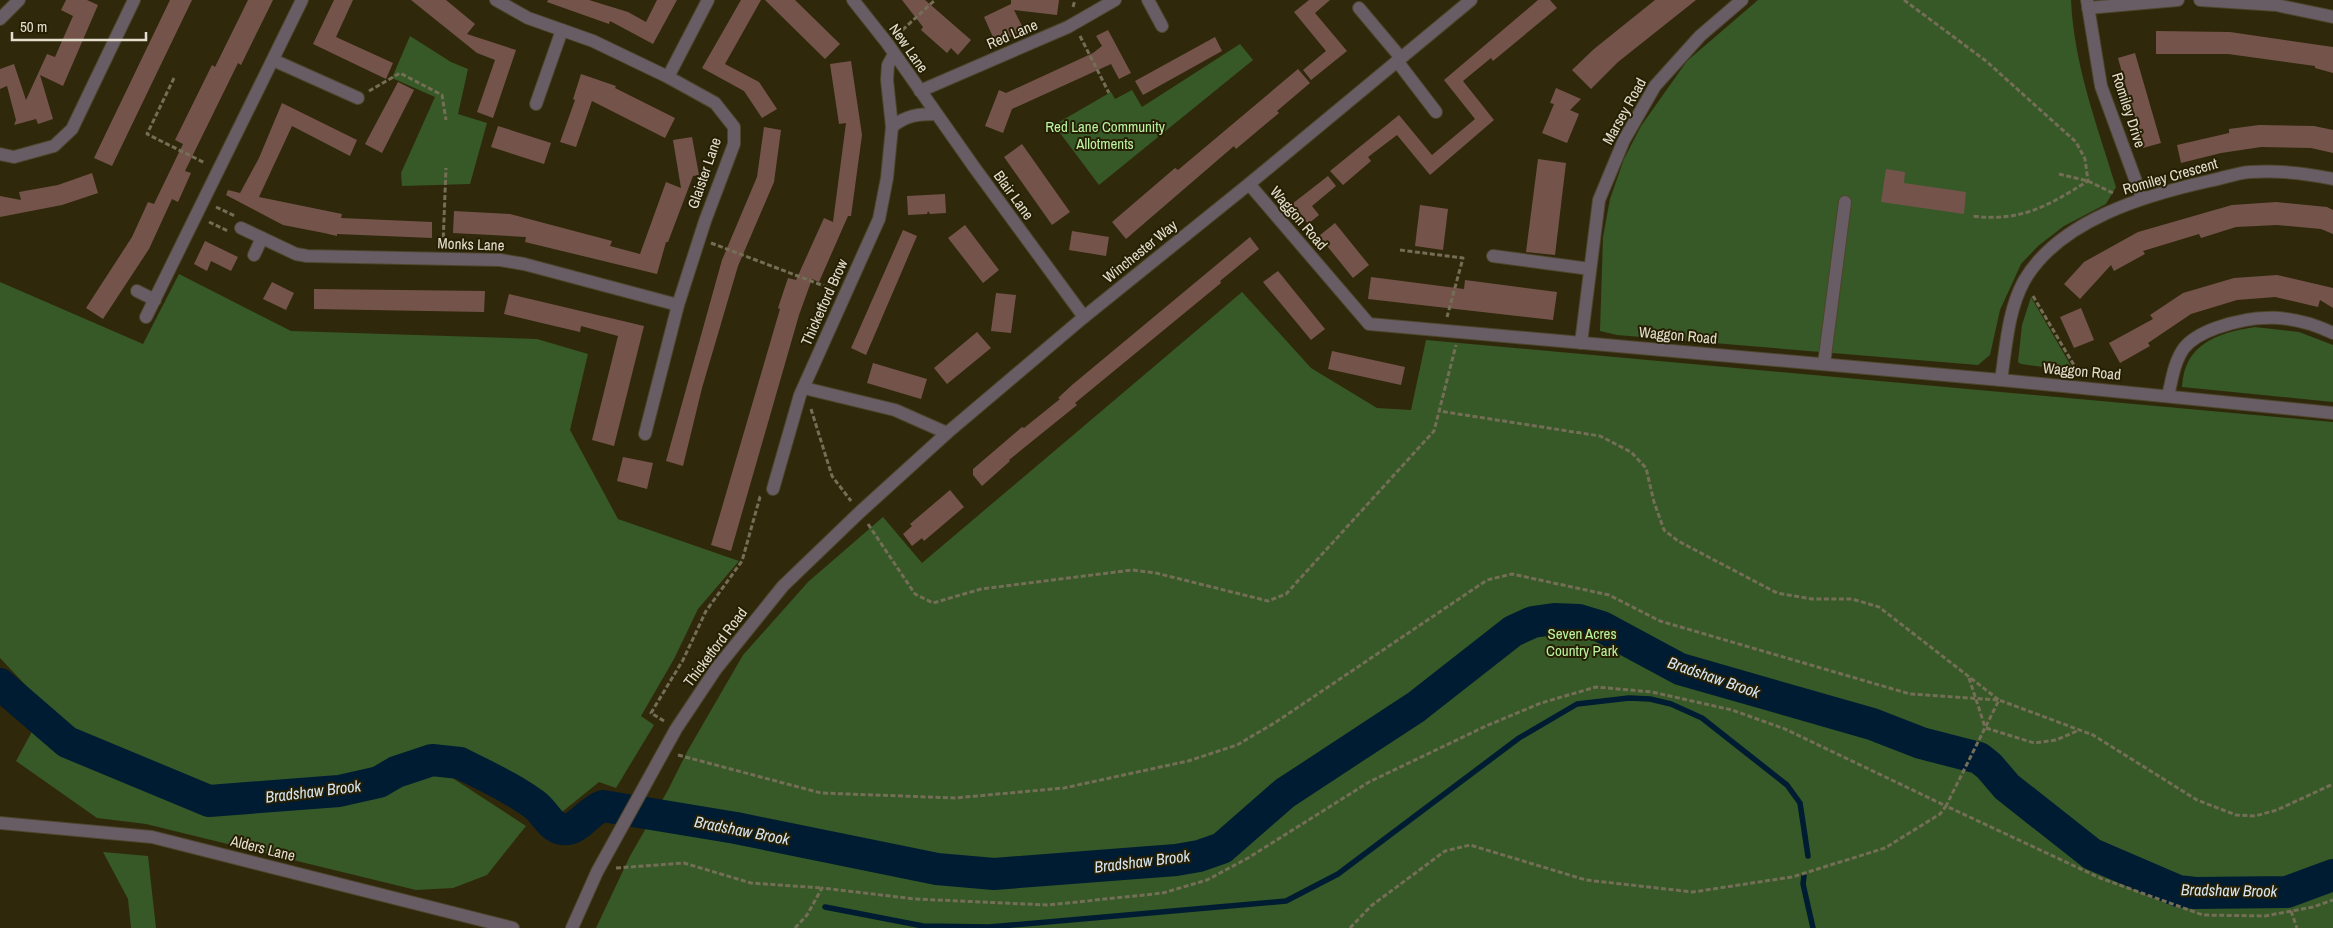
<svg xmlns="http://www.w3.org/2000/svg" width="2333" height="928" font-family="'Archivo Narrow',sans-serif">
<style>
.green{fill:#365927}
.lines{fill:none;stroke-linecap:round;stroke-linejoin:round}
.stream{stroke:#001c32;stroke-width:5.5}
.river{stroke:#001c32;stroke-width:32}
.building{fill:#74544a}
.minor-casing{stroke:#4d452a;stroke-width:14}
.path{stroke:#746e56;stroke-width:3;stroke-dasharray:5 2.5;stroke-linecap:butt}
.minor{stroke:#685c65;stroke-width:12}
.labels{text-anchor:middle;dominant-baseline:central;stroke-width:4;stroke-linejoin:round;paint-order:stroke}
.street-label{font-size:15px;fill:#e3dece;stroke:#261f03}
.park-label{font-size:15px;fill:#baf3a2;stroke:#261f03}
.water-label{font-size:16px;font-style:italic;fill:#d5e5f2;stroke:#261f03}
</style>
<rect width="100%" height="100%" fill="#30280b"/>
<g class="green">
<path d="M1758,0H2071C2074,65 2097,125 2116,187L2106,204L2064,226L2038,246L2021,264L2000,310L1990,355L1978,365L1617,335L1600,331L1603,237L1610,199L1624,159L1641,126L1687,61Z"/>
<polygon points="410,36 451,62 468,69 458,114 487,123 470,184 402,186 401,173 435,97 392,78"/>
<polygon points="1240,44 1253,60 1099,185 1054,125 1111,92 1115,99 1132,90 1142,107"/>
<polygon points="179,274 291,331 537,339 588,354 570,430 618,519 739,561 698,609 674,659 641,716 654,725 616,788 599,782 562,812 471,753 426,751 337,778 209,786 67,729 0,658 0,282 143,344"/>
<polygon points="1242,292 1311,368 1377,408 1411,410 1426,340 2333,422 2333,928 596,928 630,856 668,790 688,750 743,655 808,582 883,517 922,563"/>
<polygon points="2031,297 2074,371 2021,364 2018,362 2022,325"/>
<path d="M2255,327L2299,332L2333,345V402L2182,387C2184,344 2217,333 2255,327Z"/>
<polygon points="35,726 66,750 212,809 340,801 381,793 437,768 526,826 487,875 453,888 416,890 146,824 97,818 16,761"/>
<polygon points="103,852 148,856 156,928 131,928 128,899"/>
</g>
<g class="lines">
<g class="stream">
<polyline points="1804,876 1803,884 1813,928"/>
<polyline points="825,907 923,926 989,927 1286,901 1338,874 1519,738 1577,704 1629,698 1650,699 1671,704 1702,718 1787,785 1800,803 1808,856"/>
</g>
<path class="river" d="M0,684L67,742L209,801L339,791L379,782L396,772L432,760L460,763C485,776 513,788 535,805C546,813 552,832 568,829C580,827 590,810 603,806L736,828L937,869L994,874L1176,860L1199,856L1222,848L1285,793L1416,707L1513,631L1533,622L1554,619L1579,620L1602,627L1680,669L1872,724L1921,743L1979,758L1989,766L2007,787L2092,854L2178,891L2195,893L2287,892L2333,875"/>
</g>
<g class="building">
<polygon points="66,0 87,0 98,5 63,86 40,75 53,119 38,124 36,119 14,125 16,120 7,86 0,89 0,69 14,64 26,100 47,54 55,57 73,16 61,10"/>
<polygon points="170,0 192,0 112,166 94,158"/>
<polygon points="248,0 273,0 241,65 238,63 185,171 191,173 178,202 172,199 149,249 103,319 86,308 132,237 148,202 154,204 183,144 175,140 212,65 215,67"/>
<polygon points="334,0 353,0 336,37 393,63 386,79 313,44"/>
<polygon points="411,0 446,0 475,24 467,34 516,50 493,118 477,112 495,60 477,53"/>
<polygon points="548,0 589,0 628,12 646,22 657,0 677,0 653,44 610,21 609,24 547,2"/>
<polygon points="741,0 761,0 725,64 759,82 777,109 762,118 744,91 702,68"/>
<polygon points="765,0 795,0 840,44 825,59"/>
<polygon points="902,0 925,0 971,40 958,55 951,48 947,53 921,30 923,27"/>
<polygon points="1011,0 1059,0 1057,15 1014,10 1024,30 996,44 984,17 1011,4"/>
<polygon points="1309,0 1330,0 1315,13 1347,51 1311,80 1303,70 1326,51 1294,12"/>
<polygon points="1538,0 1550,0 1557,8 1493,61 1491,58 1463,81 1494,120 1430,175 1397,135 1368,157 1371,161 1343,185 1330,171 1399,115 1432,155 1475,119 1444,80"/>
<polygon points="1655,0 1696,0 1618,62 1591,89 1572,70 1594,49"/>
<polygon points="1108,30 1131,73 1119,79 1111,64 1012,109 1003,133 985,126 999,90 1006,93 1093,53 1102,46 1096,36"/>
<polygon points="2156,31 2230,32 2333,47 2333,73 2315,68 2315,66 2228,54 2156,54"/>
<polygon points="1215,37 1222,51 1143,95 1135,81"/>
<polygon points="2135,53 2161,143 2143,148 2118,58"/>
<polygon points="851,61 862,135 851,216 848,216 819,282 812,279 799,315 731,551 711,545 780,309 778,308 788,278 796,280 824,218 833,222 846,123 839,124 830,64"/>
<polygon points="1298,69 1310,83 1277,111 1279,113 1236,149 1234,146 1126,239 1112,222 1175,168 1178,170"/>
<polygon points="581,74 616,86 615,88 675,118 665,138 592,101 576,147 560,142 575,100 573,99"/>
<polygon points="398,82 414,90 382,153 365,144"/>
<polygon points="1556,88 1581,99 1570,110 1579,114 1567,143 1542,133 1554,104 1550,103"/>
<polygon points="282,103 357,140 350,156 292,126 259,197 342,214 341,218 432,222 432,238 337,234 337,236 324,233 283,225 226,195 228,190 240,193 259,158"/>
<polygon points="2259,125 2314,126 2333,130 2333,153 2311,148 2261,147 2221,153 2181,163 2177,145 2229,133 2229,129"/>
<polygon points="498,126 551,143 544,164 491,147"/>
<polygon points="764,127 781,130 774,182 738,266 702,388 683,466 666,461 722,260 757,177"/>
<polygon points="692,137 699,175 693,176 668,242 666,242 657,274 525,242 526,237 453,233 454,211 510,214 612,241 610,246 640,254 666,182 681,188 673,140"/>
<polygon points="1022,144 1070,212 1052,225 1004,157"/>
<polygon points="1538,159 1566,163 1555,255 1526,252"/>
<polygon points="1886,169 1905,172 1904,183 1966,192 1964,214 1881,202"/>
<polygon points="92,173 98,193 62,205 0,217 0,196 21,200 19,192 58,185"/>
<polygon points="1328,176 1336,186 1312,206 1319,215 1308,224 1292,204"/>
<polygon points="945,194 946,213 930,214 928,211 927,214 908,215 907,196"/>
<polygon points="2276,202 2327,207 2333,210 2333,234 2321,229 2277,225 2236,227 2201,238 2199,234 2143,251 2145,254 2114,271 2111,265 2080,299 2064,284 2084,262 2138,232 2232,205"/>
<polygon points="1420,205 1448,209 1443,250 1415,246"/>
<polygon points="1335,223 1369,265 1353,278 1319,236"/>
<polygon points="965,225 999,270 983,283 948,238"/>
<polygon points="903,230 917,236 866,355 851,348"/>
<polygon points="1072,231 1109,237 1106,256 1069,250"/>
<polygon points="1250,237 1259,249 1220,281 1221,283 1075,403 1077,405 1009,460 1010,461 982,486 973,475 973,469 1022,427 1024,428 1060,399 1058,398 1072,385"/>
<polygon points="205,241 238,257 231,271 211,261 207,271 194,264"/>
<polygon points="1278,271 1325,329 1311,340 1263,282"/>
<polygon points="2277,275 2333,288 2333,308 2320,300 2318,307 2275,297 2237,300 2191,314 2148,343 2150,346 2120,363 2109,343 2153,319 2150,315 2183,293 2234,278"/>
<polygon points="1371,277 1464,289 1465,280 1557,292 1553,320 1368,299"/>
<polygon points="272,282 294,293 286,310 263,299"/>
<polygon points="314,289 485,291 484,312 314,309"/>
<polygon points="996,293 1016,295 1011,333 991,331"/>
<polygon points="509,294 644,326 614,446 592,440 618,336 581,326 580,332 504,314"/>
<polygon points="2081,308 2094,340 2074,348 2060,317"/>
<polygon points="977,332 991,348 947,384 934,368"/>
<polygon points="1332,351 1405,367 1401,385 1328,369"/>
<polygon points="873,363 927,379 921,399 867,383"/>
<polygon points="623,457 653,463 647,489 617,481"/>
<polygon points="950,490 964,507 924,541 922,538 912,546 903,534 912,526 910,524"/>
</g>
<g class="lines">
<g class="minor-casing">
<g id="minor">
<polyline points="496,0 528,18 593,41 668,77 715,103 734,127 734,144 705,221 678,305 645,434"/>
<polyline points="853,0 887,43 974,167 1084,317"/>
<polyline points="1148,0 1162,26"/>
<polyline points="2087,0 2101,86 2142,198"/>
<polyline points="2200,0 2276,5 2333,17"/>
<polyline points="1359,8 1401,58"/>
<polyline points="2088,8 2178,0"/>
<polyline points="0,19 19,0"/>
<polyline points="273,60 358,98"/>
<polyline points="1397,61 1436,112"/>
<polyline points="668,77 708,0"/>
<polyline points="920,91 1068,27 1115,0"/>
<polyline points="536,104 562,30"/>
<path d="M892,127C906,115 919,114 936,114"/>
<polyline points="0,154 14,157 54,146 72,129 134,0"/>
<polyline points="1249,184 1369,324 2001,380 2333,413"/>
<polyline points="241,228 296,254 307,256 500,260 524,264 678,305"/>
<polyline points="254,255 262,238"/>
<polyline points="1493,256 1590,269"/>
<polyline points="137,291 155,300"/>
<polyline points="146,317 302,0"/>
<polyline points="1581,343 1599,200 1624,140 1655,86 1700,36 1742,0"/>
<polyline points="1824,364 1845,202"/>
<path d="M2001,380C2006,347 2008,310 2024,281C2059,220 2146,195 2209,181C2223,178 2237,173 2250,172C2279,170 2305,173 2333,179"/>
<polyline points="804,388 895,410 947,433"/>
<path d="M2168,396C2172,379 2174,362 2184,348C2192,338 2205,332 2216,328C2257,313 2293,314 2333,333"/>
<polyline points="773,489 800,395 879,219 887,178 892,127 887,80 888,65 894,54"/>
<polyline points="0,823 152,837 513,928"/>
<polyline points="572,928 597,872 676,729 716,669 783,586 860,512 947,433 1084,317 1249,184 1471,0"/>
</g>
</g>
<g class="path">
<path d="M1904,0L1986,61L2076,142L2085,159L2088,181C2046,207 2021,222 1971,216"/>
<polyline points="1073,7 1075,0"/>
<polyline points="897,35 935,0"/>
<polyline points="1080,36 1109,93"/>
<polyline points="174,78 147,134 205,163"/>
<polyline points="369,91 400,73 442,95 446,120"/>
<polyline points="2059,174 2088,181 2115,194"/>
<polyline points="216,207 235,216"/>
<polyline points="209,222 228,231"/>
<polyline points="711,243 832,289"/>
<polyline points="443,245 446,168"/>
<polyline points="1400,250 1463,258 1447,317"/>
<polyline points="2033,296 2078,372"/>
<polyline points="811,409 832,476 851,501"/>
<polyline points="868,524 915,594 933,603 981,589 1132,570 1156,573 1268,601 1286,594 1434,431 1456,345"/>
<polyline points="1969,678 1985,727"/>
<polyline points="664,721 651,713 683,660 706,611 742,561 760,497 762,496"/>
<polyline points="1986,728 2034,743 2056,740 2079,730"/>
<polyline points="678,755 821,793 955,798 1064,788 1188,761 1237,745 1276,722 1487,580 1512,574 1609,595 1660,621 1910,694 1999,700 2093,735 2197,800 2236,815 2255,816 2277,810 2333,784"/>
<polyline points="616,868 684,863 751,883 822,888"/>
<polyline points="2291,911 2297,928"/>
<polyline points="795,928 807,915 822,888 915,899 1048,905 1163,893 1207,880 1248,858 1369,782 1486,726 1541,703 1596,687 1652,692 1732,710 1785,729 1946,806 1999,700 1879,607 1852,599 1812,599 1777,593 1678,541 1664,530 1654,502 1646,468 1631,452 1600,436 1439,411"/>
<polyline points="1350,928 1371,906 1445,851 1470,845 1586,880 1693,892 1792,877 1885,848 1940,814 1946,806 2100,878 2203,915 2265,916 2313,907 2333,900"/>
</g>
<use href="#minor" class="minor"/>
</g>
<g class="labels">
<g class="street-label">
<text transform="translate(1012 34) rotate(-23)">Red Lane</text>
<text transform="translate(909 48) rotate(55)">New Lane</text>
<text transform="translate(2129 110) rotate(72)">Romiley Drive</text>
<text transform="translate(1624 111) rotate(-61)">Marsey Road</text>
<text transform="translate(704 173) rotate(-71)">Glaister Lane</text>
<text transform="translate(2170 176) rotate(-16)">Romiley Crescent</text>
<text transform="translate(1014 195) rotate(54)">Blair Lane</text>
<text transform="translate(1299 218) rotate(49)">Waggon Road</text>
<text transform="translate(471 244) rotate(2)">Monks Lane</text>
<text transform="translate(1140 251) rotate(-39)">Winchester Way</text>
<text transform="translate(824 302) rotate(-66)">Thicketford Brow</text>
<text transform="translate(1678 335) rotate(5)">Waggon Road</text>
<text transform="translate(2082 371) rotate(5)">Waggon Road</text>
<text transform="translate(715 647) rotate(-53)">Thicketford Road</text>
<text transform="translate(263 848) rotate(14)">Alders Lane</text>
</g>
<g class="park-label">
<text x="1105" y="126">Red Lane Community<tspan x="1105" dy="17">Allotments</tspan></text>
<text x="1582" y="633">Seven Acres<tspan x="1582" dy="17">Country Park</tspan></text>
</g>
<g class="water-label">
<text transform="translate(1714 677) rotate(19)">Bradshaw Brook</text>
<text transform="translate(313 791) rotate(-7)">Bradshaw Brook</text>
<text transform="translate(742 830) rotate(11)">Bradshaw Brook</text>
<text transform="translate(1142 861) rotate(-7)">Bradshaw Brook</text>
<text transform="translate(2229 890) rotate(1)">Bradshaw Brook</text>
</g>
</g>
<path d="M12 32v8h134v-8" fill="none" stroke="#e3dece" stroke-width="2.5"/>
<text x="20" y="32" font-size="15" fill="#e3dece" stroke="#261f03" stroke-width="4" paint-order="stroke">50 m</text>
</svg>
